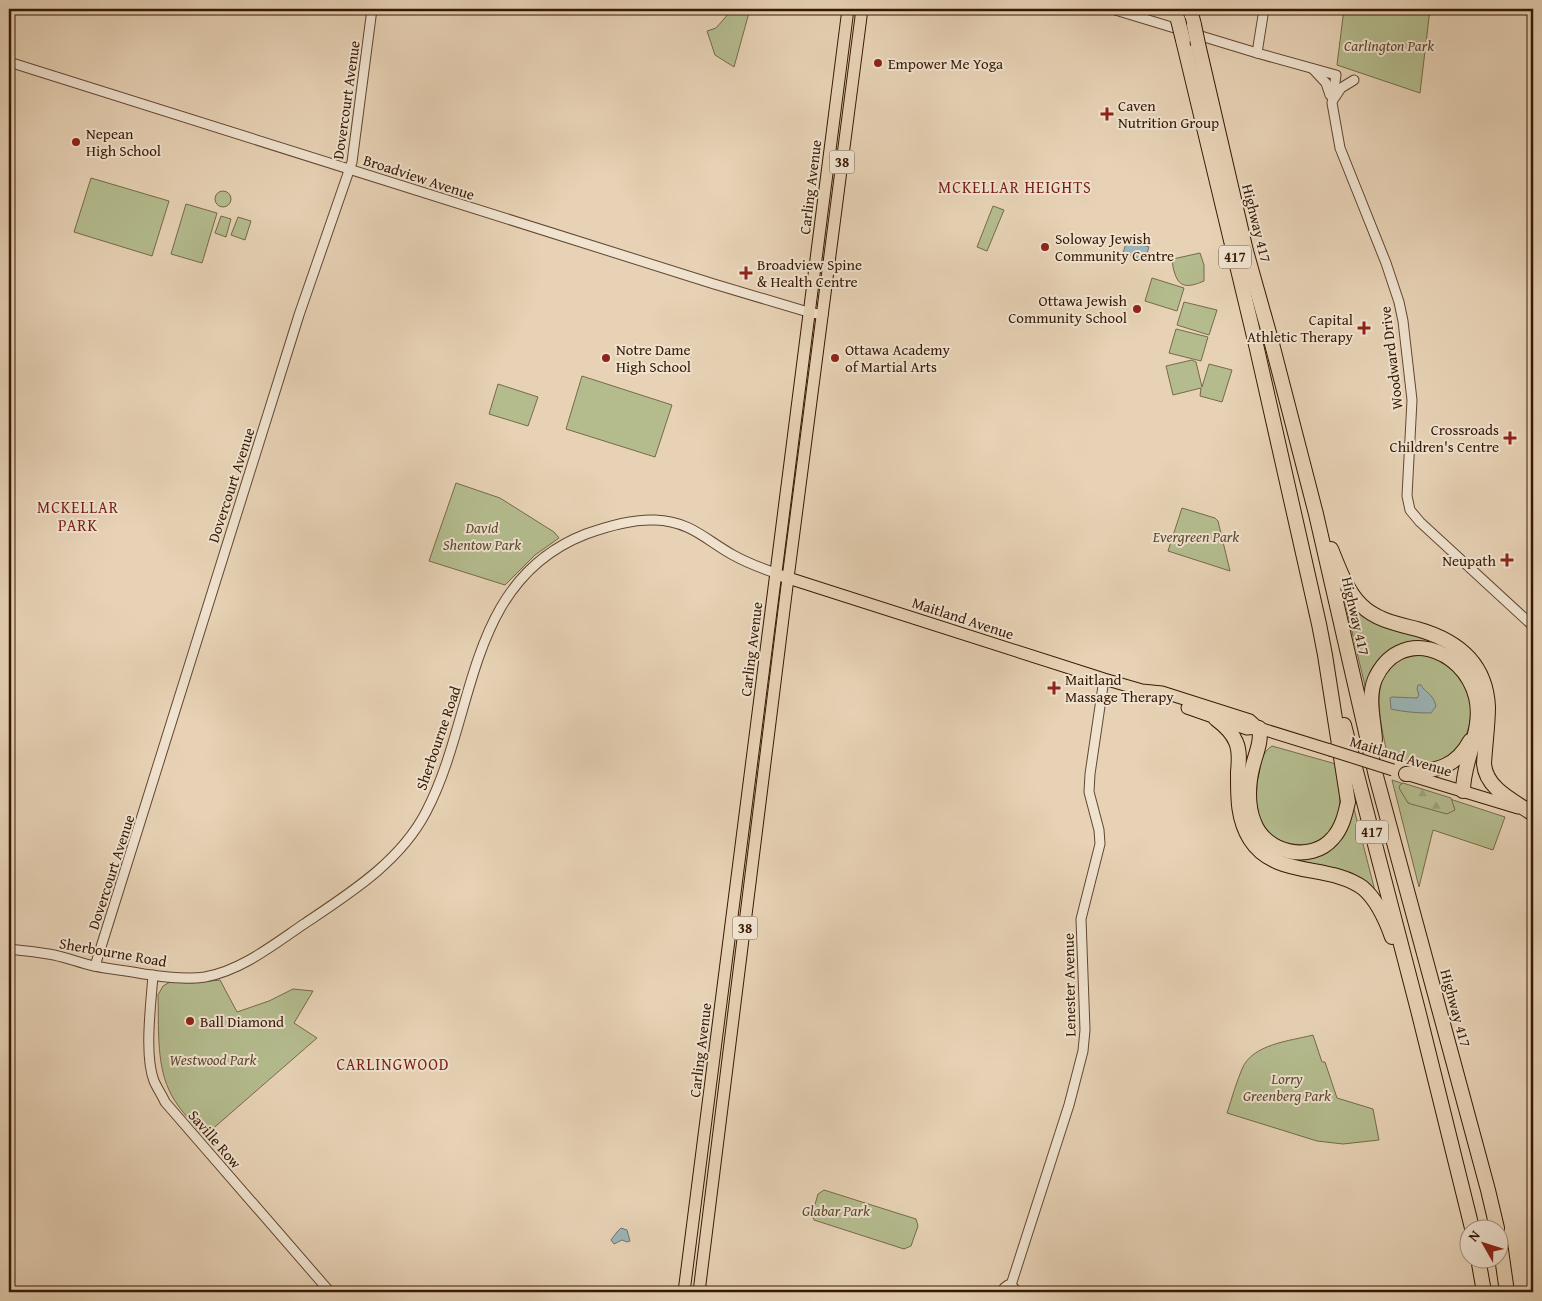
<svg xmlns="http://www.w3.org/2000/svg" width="1542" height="1301" font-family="'Gentium Book Plus',serif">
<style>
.green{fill:#b4bc8e;stroke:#766a48}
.forest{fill:url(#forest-firs);stroke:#766a48}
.water{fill:#9bb5b8;stroke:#737670}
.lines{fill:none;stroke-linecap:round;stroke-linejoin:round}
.minor-casing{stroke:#634630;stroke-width:11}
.major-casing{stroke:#371803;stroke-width:13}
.highway-casing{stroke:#371803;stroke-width:16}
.minor{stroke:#efe2cf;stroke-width:9}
.major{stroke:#e7d2b5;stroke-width:11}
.highway{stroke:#e7d2b5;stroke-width:14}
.major-bridge-casing{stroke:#371803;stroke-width:13;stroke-linecap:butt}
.highway-bridge-casing{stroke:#371803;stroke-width:16;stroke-linecap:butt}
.major-bridge{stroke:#e7d2b5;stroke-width:11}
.highway-bridge{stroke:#e7d2b5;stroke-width:14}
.poi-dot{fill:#8f2418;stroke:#efe2cf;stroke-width:2}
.labels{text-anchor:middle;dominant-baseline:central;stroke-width:4;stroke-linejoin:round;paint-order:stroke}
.shield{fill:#efe2cf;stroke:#6e5540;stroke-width:1}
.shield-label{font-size:14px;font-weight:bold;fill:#371803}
.park-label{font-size:15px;font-style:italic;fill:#5c492d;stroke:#efe2cf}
.poi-label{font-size:15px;fill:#371803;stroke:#efe2cf;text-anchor:start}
.street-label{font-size:15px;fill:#371803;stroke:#efe2cf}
.neighbourhood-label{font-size:16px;letter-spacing:1px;fill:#7a1f14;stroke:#efe2cf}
</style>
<defs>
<pattern id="forest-firs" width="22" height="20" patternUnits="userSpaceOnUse" patternTransform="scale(1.25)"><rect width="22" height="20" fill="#b4bc8e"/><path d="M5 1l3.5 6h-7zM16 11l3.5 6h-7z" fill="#9ba179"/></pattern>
</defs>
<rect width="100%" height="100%" fill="#e7d2b5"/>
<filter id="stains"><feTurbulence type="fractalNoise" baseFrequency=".004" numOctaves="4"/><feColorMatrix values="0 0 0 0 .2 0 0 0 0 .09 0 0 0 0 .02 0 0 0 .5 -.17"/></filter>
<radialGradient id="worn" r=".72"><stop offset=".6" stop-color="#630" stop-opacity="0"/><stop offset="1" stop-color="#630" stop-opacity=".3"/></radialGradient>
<g class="green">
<polygon points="729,9 750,9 734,67 715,55 707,31 716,28 730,12"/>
<polygon points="1344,9 1430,9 1420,93 1337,65"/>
<polygon points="91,178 169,201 152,256 74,232"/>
<circle cx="223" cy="199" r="8"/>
<polygon points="186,204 217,213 202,263 171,254"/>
<polygon points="993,206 1004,210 987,251 977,247"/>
<polygon points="221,216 231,219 226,237 215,233"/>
<polygon points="238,217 251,221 245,240 231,235"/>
<path d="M1200,253L1204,265V281C1192,286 1180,290 1175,274C1173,268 1172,265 1173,259Z"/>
<polygon points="1152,278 1184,288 1177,311 1145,301"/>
<polygon points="1184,302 1217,310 1209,335 1177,325"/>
<polygon points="1176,329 1208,337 1201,361 1169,353"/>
<polygon points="1192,360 1196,362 1202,387 1209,364 1232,370 1222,402 1200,396 1201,388 1173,395 1166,366"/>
<polygon points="582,376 672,405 655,457 566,429"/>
<polygon points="498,384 538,397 528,426 489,414"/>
<polygon points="456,483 500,498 554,532 559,538 535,555 505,585 429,561"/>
<polygon points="1182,508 1215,518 1218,521 1230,571 1168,551"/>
<polygon points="1341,586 1348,596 1453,648 1480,718 1456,659 1399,649 1367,694"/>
<path d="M1423,655C1465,659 1482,707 1463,741C1460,747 1454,756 1448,759C1445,761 1440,761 1437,762C1432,763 1427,765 1422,765C1410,765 1399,760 1388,757C1379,717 1363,658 1423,655Z"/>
<path d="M1272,746L1336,764C1338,781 1342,800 1338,817C1327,855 1272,852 1258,818C1252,805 1256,785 1259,772C1261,762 1262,752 1272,746Z"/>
<path d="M1252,747L1254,748C1249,764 1244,780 1244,797C1248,876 1349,872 1351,806L1353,805L1376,895C1367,887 1359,881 1347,877C1306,862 1250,869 1242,811C1239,788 1243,768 1252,747Z"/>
<polygon points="1392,780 1505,817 1493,850 1433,830 1419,887"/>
<path d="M220,980L237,1012L269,1001L293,989L313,991L294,1023L317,1038L209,1132L205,1134L201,1133C189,1119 176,1106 169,1090C156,1062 159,1025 158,995L163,986L170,982L191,983Z"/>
<path d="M1313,1035L1322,1062H1325L1337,1098L1373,1109L1379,1140L1343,1144L1317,1141L1227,1113C1232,1098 1236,1083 1242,1069C1252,1044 1290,1041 1313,1035Z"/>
<polygon points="824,1190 916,1219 918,1226 911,1246 904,1249 814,1220 812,1215 818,1194"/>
</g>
<polygon class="forest" points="1403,783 1451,798 1455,810 1447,814 1411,804 1408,803 1399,788 1400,785"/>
<g class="water">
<polygon points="1127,240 1149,247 1145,260 1123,253"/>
<path d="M1418,685H1421C1425,693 1433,693 1436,706L1431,713C1417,713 1404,712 1391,709L1390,698L1392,697L1417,698L1419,695L1417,689Z"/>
<polygon points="621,1228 627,1230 630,1241 627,1242 622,1240 614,1244 611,1240 617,1232"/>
</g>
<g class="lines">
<g class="minor-casing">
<g id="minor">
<polyline points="1112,9 1257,53 1336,75 1332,103 1340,148 1386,263 1399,302 1403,321 1412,400 1407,496 1410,510 1420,522 1533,626"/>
<polyline points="1257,53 1264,9"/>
<polyline points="9,62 714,284 808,312 823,315"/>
<polyline points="1313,69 1326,83 1330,95"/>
<polyline points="1333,100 1341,88 1354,80"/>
<path d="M9,949C24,951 39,952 54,955C68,958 80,963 94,966C110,969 127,971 144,974C164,977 186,980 205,977C242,970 273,945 304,924C350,893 400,862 426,812C477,715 465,581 586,534C608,526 632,519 655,520C690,521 706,540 733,555C747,563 761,568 775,573"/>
<polyline points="95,966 299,315 352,162 372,9"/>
<path d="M153,975C151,1004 144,1055 154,1081C157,1088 162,1095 165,1102L330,1292"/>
<polyline points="1011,1285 1069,1105 1083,1051 1085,1030 1081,919 1100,844 1099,830 1089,792 1090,774 1104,679"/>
<polyline points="1004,1292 1004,1288 1008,1285 1014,1288 1014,1292"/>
</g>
</g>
<g class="major-casing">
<g id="major">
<polyline points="782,576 1104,679 1142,690 1162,692 1250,720 1259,728 1330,750"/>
<polyline points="1187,708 1247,729 1259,728"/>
<polyline points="1409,775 1518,808"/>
<polyline points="684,1292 848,9"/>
<polyline points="699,1292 788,578 862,9"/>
</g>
</g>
<g class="highway-casing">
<g id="highway">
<polyline points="1190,9 1194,25"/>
<path d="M1183,40L1257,349L1319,624L1325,655L1348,802C1345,815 1342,828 1333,838C1311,864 1265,853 1254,822C1247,805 1248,783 1253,765C1256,753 1262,741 1259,728"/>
<polyline points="1198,44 1246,251 1271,340 1316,514 1376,776 1488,1190 1497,1228"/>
<path d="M1331,549C1339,568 1346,590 1361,605C1376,620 1397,624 1417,629C1456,640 1486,662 1488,707C1488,725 1485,745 1484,764C1486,788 1512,800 1530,812"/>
<path d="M1216,719C1224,725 1232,732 1236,742C1240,751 1239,762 1238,772C1238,795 1237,818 1250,839C1275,879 1329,863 1363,888C1377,900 1386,920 1392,937"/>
<polyline points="1344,725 1418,1010 1472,1228"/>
<path d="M1375,740C1374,721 1367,698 1375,679C1399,626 1463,647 1476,697C1484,730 1463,759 1463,791"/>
<path d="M1406,774C1435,770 1455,769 1470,741"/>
<polyline points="1500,1243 1507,1292"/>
<polyline points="1478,1258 1484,1292"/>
</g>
</g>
<use href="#minor" class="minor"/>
<use href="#major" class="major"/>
<use href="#highway" class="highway"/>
<g class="major-bridge-casing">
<polyline id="major-bridge" points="1330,750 1393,770"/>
</g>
<g class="highway-bridge-casing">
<g id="highway-bridge">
<polyline points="1178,20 1183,40"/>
<polyline points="1194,25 1198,44"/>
</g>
</g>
<use href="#major-bridge" class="major-bridge"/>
<use href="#highway-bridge" class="highway-bridge"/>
</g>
<g class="poi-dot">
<circle cx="878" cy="63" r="5"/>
<path d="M1104.5 106.5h5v5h5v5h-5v5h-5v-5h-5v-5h5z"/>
<circle cx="76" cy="142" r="5"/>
<circle cx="1045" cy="247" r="5"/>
<path d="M743.5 265.5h5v5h5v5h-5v5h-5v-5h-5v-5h5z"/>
<circle cx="1137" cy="309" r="5"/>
<path d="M1361.5 320.5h5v5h5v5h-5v5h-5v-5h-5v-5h5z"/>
<circle cx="606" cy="358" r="5"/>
<circle cx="835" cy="358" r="5"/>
<path d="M1507.5 430.5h5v5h5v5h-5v5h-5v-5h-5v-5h5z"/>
<path d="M1504.5 552.5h5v5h5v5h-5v5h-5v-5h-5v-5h5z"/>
<path d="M1051.5 680.5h5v5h5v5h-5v5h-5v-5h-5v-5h5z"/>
<circle cx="190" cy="1021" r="5"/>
</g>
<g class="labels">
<g class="shield">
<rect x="829.5" y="150.5" width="25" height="23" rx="4"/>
<rect x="1219" y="245.5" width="32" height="23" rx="4"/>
<rect x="1356" y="820.5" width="32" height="23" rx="4"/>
<rect x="732.5" y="916.5" width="25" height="23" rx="4"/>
</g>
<g class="shield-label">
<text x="842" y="162">38</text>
<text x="1235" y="257">417</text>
<text x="1372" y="832">417</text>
<text x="745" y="928">38</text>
</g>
<g class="park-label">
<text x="1389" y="45">Carlington Park</text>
<text x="482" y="527">David<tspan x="482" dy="17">Shentow Park</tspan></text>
<text x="1196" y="536">Evergreen Park</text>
<text x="213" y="1059">Westwood Park</text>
<text x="1287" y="1078">Lorry<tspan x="1287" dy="17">Greenberg Park</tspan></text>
<text x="836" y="1210">Glabar Park</text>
</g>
<g class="poi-label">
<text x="888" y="63">Empower Me Yoga</text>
<text x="1118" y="105">Caven<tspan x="1118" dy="17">Nutrition Group</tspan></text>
<text x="86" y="133">Nepean<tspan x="86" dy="17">High School</tspan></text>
<text x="1055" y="238">Soloway Jewish<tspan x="1055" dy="17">Community Centre</tspan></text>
<text x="757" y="264">Broadview Spine<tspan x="757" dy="17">&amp; Health Centre</tspan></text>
<text x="1127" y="300" text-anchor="end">Ottawa Jewish<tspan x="1127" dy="17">Community School</tspan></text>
<text x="1353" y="319" text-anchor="end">Capital<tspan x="1353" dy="17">Athletic Therapy</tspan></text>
<text x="616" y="349">Notre Dame<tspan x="616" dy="17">High School</tspan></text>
<text x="845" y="349">Ottawa Academy<tspan x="845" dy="17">of Martial Arts</tspan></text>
<text x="1499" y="429" text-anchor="end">Crossroads<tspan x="1499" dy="17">Children's Centre</tspan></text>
<text x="1496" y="560" text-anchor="end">Neupath</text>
<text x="1065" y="679">Maitland<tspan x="1065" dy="17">Massage Therapy</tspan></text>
<text x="200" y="1021">Ball Diamond</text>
</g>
<g class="street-label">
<text transform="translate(346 100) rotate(-82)">Dovercourt Avenue</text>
<text transform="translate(419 177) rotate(18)">Broadview Avenue</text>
<text transform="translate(810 187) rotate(-83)">Carling Avenue</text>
<text transform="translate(1257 223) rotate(76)">Highway 417</text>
<text transform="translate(1391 358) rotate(-97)">Woodward Drive</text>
<text transform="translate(231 485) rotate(-72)">Dovercourt Avenue</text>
<text transform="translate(1356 616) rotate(77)">Highway 417</text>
<text transform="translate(963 618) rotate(18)">Maitland Avenue</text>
<text transform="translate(751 649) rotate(-83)">Carling Avenue</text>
<text transform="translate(438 738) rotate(-71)">Sherbourne Road</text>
<text transform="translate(1401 756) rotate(17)">Maitland Avenue</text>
<text transform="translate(111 872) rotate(-72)">Dovercourt Avenue</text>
<text transform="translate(113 952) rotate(10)">Sherbourne Road</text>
<text transform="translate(1069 985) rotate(-91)">Lenester Avenue</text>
<text transform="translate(1456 1008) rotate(75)">Highway 417</text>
<text transform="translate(700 1050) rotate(-83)">Carling Avenue</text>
<text transform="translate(215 1139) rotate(49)">Saville Row</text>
</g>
<g class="neighbourhood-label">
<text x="1015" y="187">MCKELLAR HEIGHTS</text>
<text x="78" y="507">MCKELLAR<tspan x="78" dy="18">PARK</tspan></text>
<text x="393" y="1064">CARLINGWOOD</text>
</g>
</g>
<rect width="1542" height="1301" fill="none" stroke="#e7d2b5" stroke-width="30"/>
<rect x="10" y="10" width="1522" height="1281" fill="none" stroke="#371803" stroke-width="2.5"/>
<rect x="15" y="15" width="1512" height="1271" fill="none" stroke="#371803"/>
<g transform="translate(1484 1244) rotate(309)"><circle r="24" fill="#efe2cf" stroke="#a5917d"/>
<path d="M0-4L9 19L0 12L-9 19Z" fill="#8f2418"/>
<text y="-8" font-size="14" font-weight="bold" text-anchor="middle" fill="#371803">N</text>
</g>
<rect width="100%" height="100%" filter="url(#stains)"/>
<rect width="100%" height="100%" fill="url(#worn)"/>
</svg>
